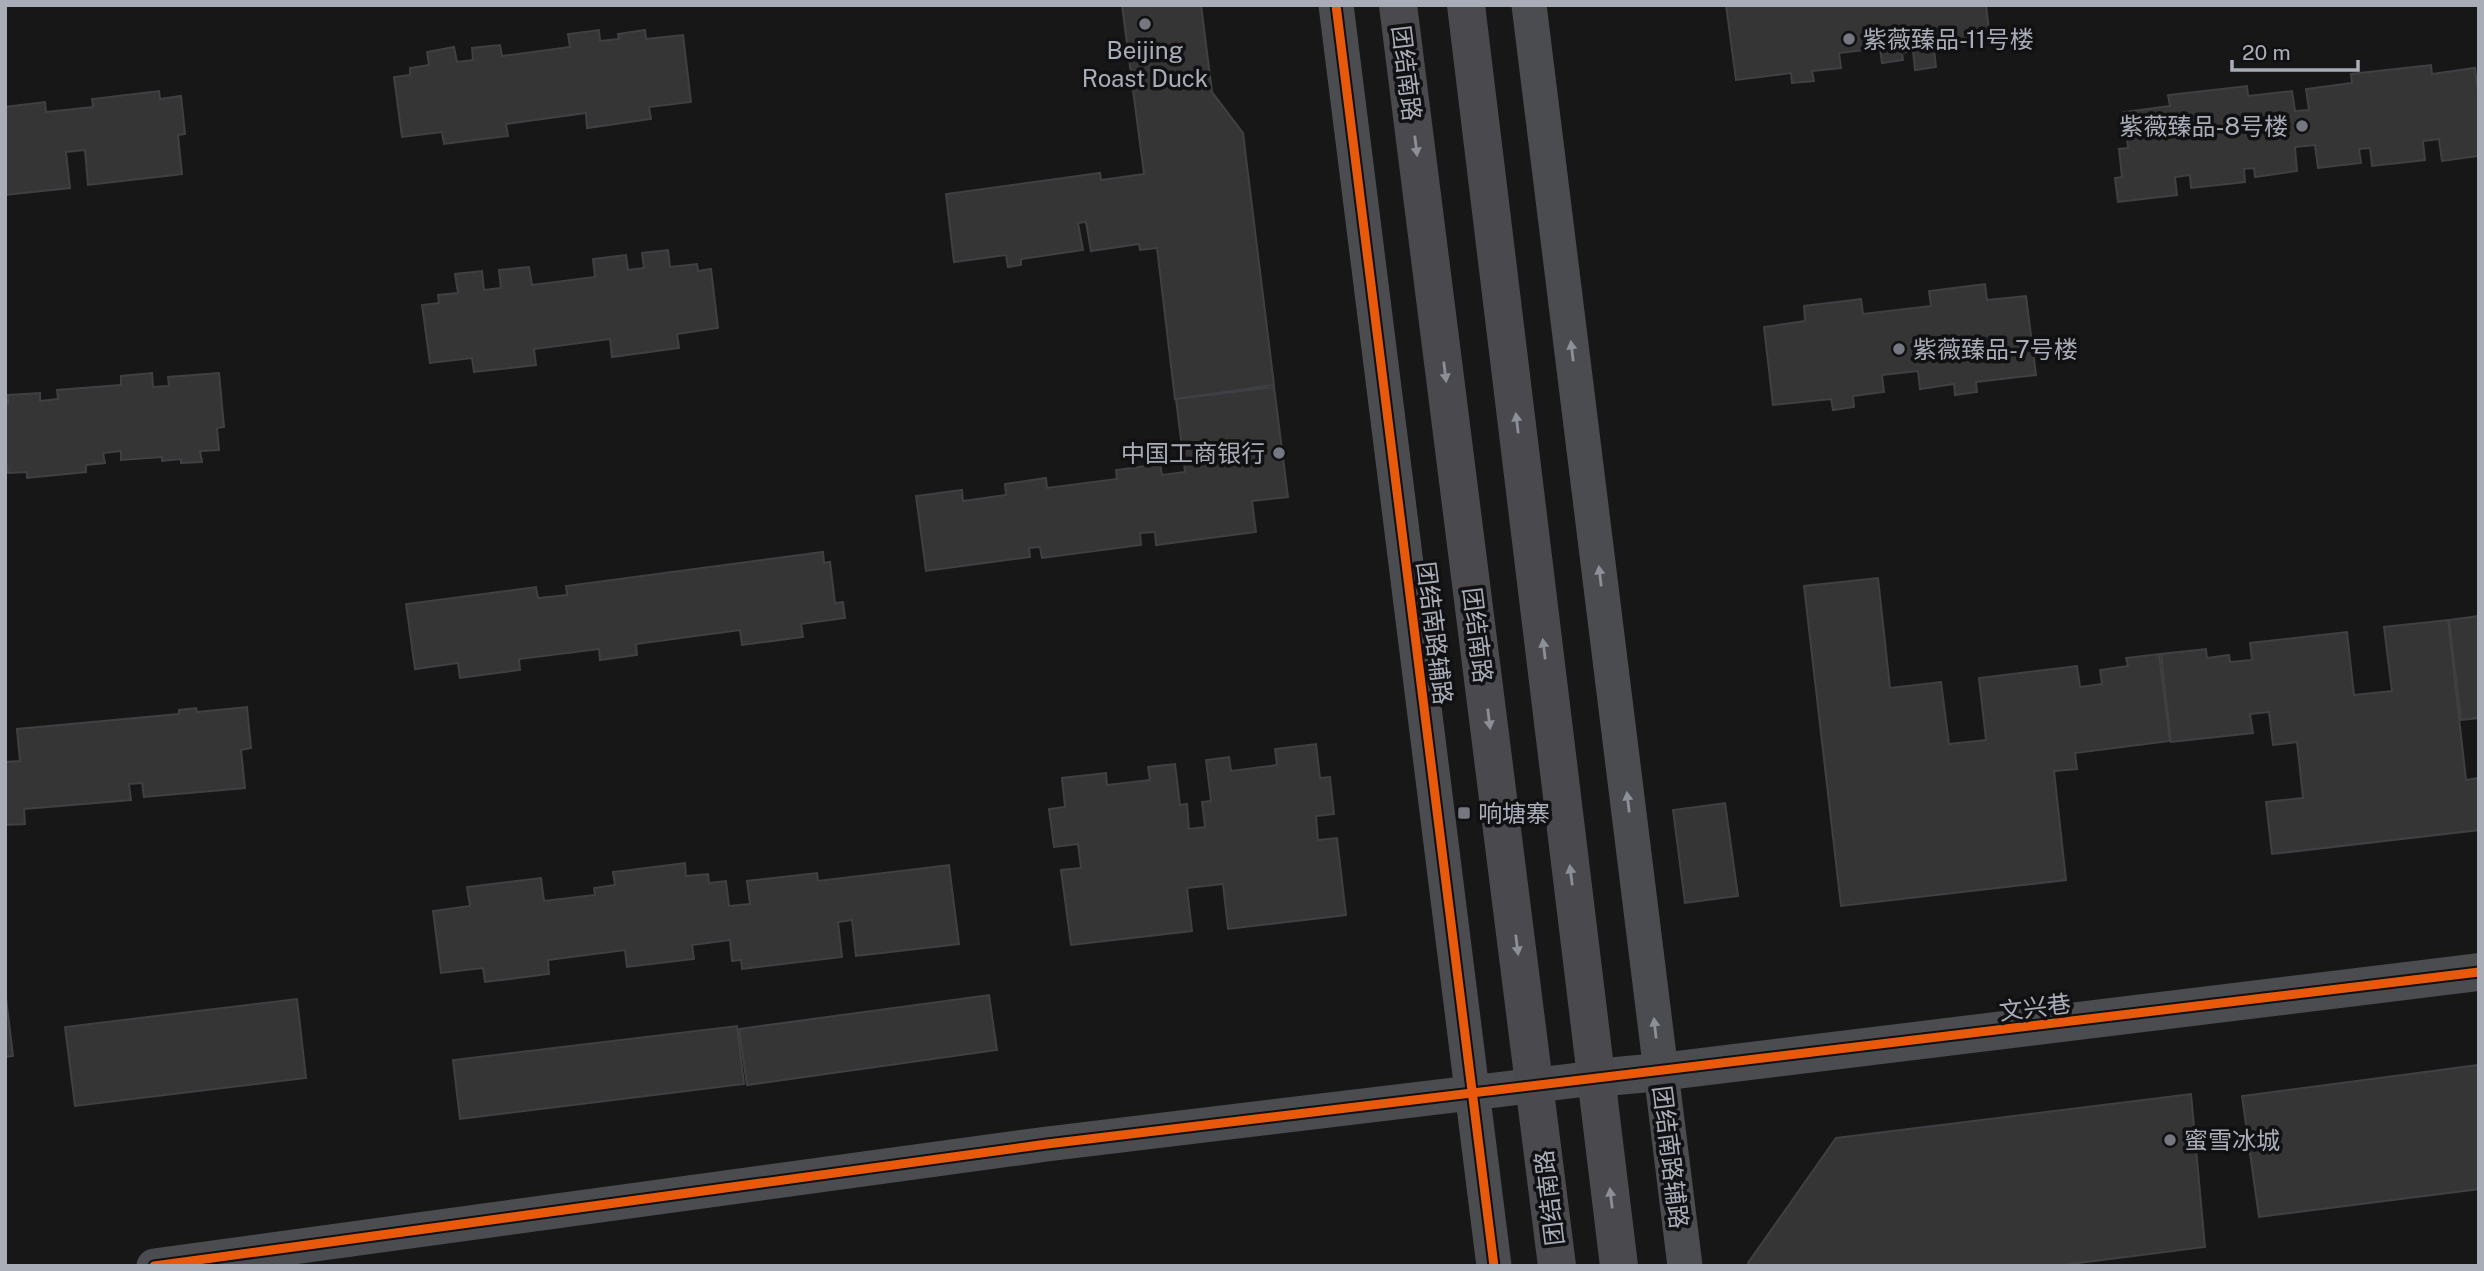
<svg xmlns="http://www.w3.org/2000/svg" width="2484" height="1271" font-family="'Public Sans','Noto Sans SC',sans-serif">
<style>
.building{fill:#353536;stroke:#3f4043;stroke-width:2}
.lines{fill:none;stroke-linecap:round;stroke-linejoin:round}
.minor{stroke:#4b4c50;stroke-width:35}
.tertiary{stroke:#4b4c50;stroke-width:38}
.secondary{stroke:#4a4a4e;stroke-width:38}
.cycleway-casing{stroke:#111113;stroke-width:13}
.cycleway{stroke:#e8590c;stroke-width:9}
.oneway{fill:#8c8f98}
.oneway2{fill:#8c9099}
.poi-dot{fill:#757880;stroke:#111113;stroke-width:2.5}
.labels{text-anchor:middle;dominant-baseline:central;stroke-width:7;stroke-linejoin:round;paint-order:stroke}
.poi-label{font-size:24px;fill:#a8adb8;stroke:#111113;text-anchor:start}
.street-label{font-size:24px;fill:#a8adb8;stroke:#111113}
</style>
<rect width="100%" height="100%" fill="#171717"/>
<g class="building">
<polygon points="1122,5 1201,5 1212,92 1243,133 1274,385 1175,399 1157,248 1140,250 1139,244 1091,251 1086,222 1078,223 1083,250 1021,259 1021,265 1008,267 1006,255 954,262 946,194 1100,173 1101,180 1144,174"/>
<polygon points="1726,5 1986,5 1989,30 1966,33 1967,45 1934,49 1936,67 1915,70 1913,51 1902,53 1903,60 1882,63 1880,48 1839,53 1841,68 1812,71 1814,81 1792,83 1791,73 1736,80"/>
<polygon points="599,30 600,41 619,39 618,34 645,30 646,39 683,35 691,102 649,107 651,119 587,128 586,113 506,124 508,136 444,144 442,132 402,137 394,77 410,75 410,68 429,65 427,52 454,47 457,62 473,60 472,48 500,45 502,56 570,47 568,34"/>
<polygon points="2431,65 2432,74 2475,68 2479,102 2479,156 2442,161 2439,139 2423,141 2425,160 2372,166 2370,148 2359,149 2361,163 2318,168 2315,145 2295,147 2297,171 2255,177 2254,168 2244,169 2245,182 2191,188 2190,175 2175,177 2177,195 2118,202 2115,178 2122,177 2119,149 2128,148 2124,112 2170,106 2168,95 2247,86 2248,96 2292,91 2295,111 2309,110 2306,89 2352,83 2351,74"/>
<polygon points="159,91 160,99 181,96 185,134 178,135 182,174 88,185 85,150 66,152 70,188 5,195 5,107 45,102 46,112 93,107 92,99"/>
<polygon points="668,250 670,267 697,264 698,271 711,269 718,328 677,334 679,348 612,357 610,339 534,349 536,365 474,372 472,358 430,363 422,305 439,303 438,295 458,293 455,274 482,271 484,290 501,288 499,270 529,267 532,285 595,277 593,259 626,255 628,270 644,268 642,253"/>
<polygon points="1985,284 1987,300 2026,296 2036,375 1976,382 1977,392 1955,395 1954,384 1920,389 1918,371 1882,375 1884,392 1853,396 1854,407 1833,410 1831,399 1773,405 1764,327 1805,321 1804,306 1861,299 1863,314 1931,306 1929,291"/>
<polygon points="152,373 153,387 169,386 168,377 219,373 224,427 217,428 219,450 200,451 202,462 181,463 181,459 162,461 162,457 121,460 121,451 103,453 105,463 86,465 86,472 27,478 27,472 8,473 7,466 5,466 5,404 8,404 8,395 40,393 40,401 58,399 57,390 121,385 121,376"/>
<polygon points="1274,387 1288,497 1252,501 1256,532 1156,545 1155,532 1140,533 1141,545 1042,558 1040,547 1029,548 1030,557 926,571 916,496 962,490 963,501 1006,495 1005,484 1046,478 1047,488 1117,479 1116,470 1160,464 1162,475 1185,472 1176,399"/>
<polygon points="823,552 824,563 830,562 835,603 843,602 845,618 801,624 803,637 742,645 740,630 636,644 637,655 600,660 599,649 519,659 520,670 460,678 458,663 415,669 406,604 536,587 538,598 567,595 566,586"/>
<polygon points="1878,578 1890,688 1941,682 1949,744 1986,740 1979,678 2077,666 2080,687 2102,684 2100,670 2128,666 2126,658 2159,654 2170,741 2075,753 2077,769 2054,771 2066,880 1841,906 1804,586"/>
<polygon points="2479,616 2479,718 2461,720 2449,620"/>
<polygon points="2448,620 2466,780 2479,778 2479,830 2272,854 2266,802 2303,798 2297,742 2273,745 2269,712 2250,714 2253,733 2171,742 2161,654 2206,649 2207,658 2229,655 2230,662 2252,660 2250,643 2347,632 2354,695 2392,691 2384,627"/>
<polygon points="247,707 251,748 241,750 245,788 144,797 142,783 129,784 131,800 24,809 25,824 5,825 5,762 20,761 17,729 179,714 179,710 196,708 197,712"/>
<polygon points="1316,744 1320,778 1330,777 1334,814 1316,816 1318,840 1337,838 1346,915 1228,929 1223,884 1187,888 1192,931 1071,945 1061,870 1081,868 1078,844 1054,847 1049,809 1065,807 1062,778 1106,773 1107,785 1150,780 1148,767 1175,764 1180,805 1187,804 1189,829 1205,827 1202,802 1211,801 1206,760 1229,757 1231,771 1277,765 1275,749"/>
<polygon points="1725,803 1738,896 1685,903 1673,810"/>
<polygon points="685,863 686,876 708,874 709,883 726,881 729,906 750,904 747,881 817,873 818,881 949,865 959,944 856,956 852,920 838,922 842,957 742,969 741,960 732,961 730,940 692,945 694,959 627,967 625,950 548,960 549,974 485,982 483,968 441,973 433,911 470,906 467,887 541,878 544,901 595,895 594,888 615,885 613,872"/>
<polygon points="5,990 13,1056 5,1057"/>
<polygon points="989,995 997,1050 747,1085 739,1029"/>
<polygon points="297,999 306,1078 75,1106 65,1027"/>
<polygon points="737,1026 744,1084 460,1119 453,1060"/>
<polygon points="2479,1065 2479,1189 2259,1217 2242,1096"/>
<polygon points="2191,1094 2205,1247 2055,1266 1749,1266 1748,1263 1836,1138"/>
</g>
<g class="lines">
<g class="minor">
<polyline points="1336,5 1494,1266"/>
<polyline points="1529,5 1685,1266"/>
<polyline points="154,1266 1047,1144 1595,1078"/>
</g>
<polyline class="tertiary" points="1595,1078 1660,1072 2479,972"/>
<g class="secondary">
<polyline points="1398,5 1557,1266"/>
<polyline points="1466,5 1619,1266"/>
</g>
<g class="cycleway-casing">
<g id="cycleway">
<polyline points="1336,5 1494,1266"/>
<polyline points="154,1266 1047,1144 2479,972"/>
</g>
</g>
<use href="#cycleway" class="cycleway"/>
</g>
<defs><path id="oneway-solid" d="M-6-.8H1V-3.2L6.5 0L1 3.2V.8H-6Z" transform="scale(1.75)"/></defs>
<g class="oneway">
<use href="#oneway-solid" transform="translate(1416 146) rotate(83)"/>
<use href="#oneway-solid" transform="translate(1445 372) rotate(83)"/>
<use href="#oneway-solid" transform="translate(1517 423) rotate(-97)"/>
<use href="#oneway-solid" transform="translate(1544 649) rotate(-97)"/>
<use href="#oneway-solid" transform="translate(1489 719) rotate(83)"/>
<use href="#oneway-solid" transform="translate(1571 875) rotate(-97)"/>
<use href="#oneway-solid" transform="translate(1517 945) rotate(83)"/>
<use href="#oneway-solid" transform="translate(1611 1198) rotate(-97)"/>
</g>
<g class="oneway2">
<use href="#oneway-solid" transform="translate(1572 351) rotate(-97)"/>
<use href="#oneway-solid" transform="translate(1600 576) rotate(-97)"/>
<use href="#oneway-solid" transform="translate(1628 802) rotate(-97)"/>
<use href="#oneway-solid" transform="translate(1655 1028) rotate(-96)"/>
</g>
<g class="poi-dot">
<circle cx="1145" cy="24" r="7"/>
<circle cx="1849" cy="39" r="7"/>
<circle cx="2302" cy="126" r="7"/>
<circle cx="1899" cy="349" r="7"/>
<circle cx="1279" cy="453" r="7"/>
<rect x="1457" y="806" width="14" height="14" rx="3.5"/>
<circle cx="2170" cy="1140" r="7"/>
</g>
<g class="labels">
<g class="poi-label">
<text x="1863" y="39">紫薇臻品-11号楼</text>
<text x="1145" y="50" text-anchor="middle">Beijing<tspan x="1145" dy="28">Roast Duck</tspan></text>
<text x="2288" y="126" text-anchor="end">紫薇臻品-8号楼</text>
<text x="1913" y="349">紫薇臻品-7号楼</text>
<text x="1265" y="453" text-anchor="end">中国工商银行</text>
<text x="1478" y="813">响塘寨</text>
<text x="2184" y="1140">蜜雪冰城</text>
</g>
<g class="street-label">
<text transform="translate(1407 73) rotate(83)">团结南路</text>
<text transform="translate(1435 633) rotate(83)">团结南路辅路</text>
<text transform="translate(1478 635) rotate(83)">团结南路</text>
<text transform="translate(2035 1007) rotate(-7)">文兴巷</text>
<text transform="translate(1671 1157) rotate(83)">团结南路辅路</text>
<text transform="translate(1549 1198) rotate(-97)">团结南路</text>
</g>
</g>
<rect width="2484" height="1271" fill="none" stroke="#a8adb8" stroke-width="14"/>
<path d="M2232 60v10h126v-10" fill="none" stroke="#a8adb8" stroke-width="3.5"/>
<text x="2242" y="60" font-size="21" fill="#a8adb8" stroke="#111113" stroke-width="5" paint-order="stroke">20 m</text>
</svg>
